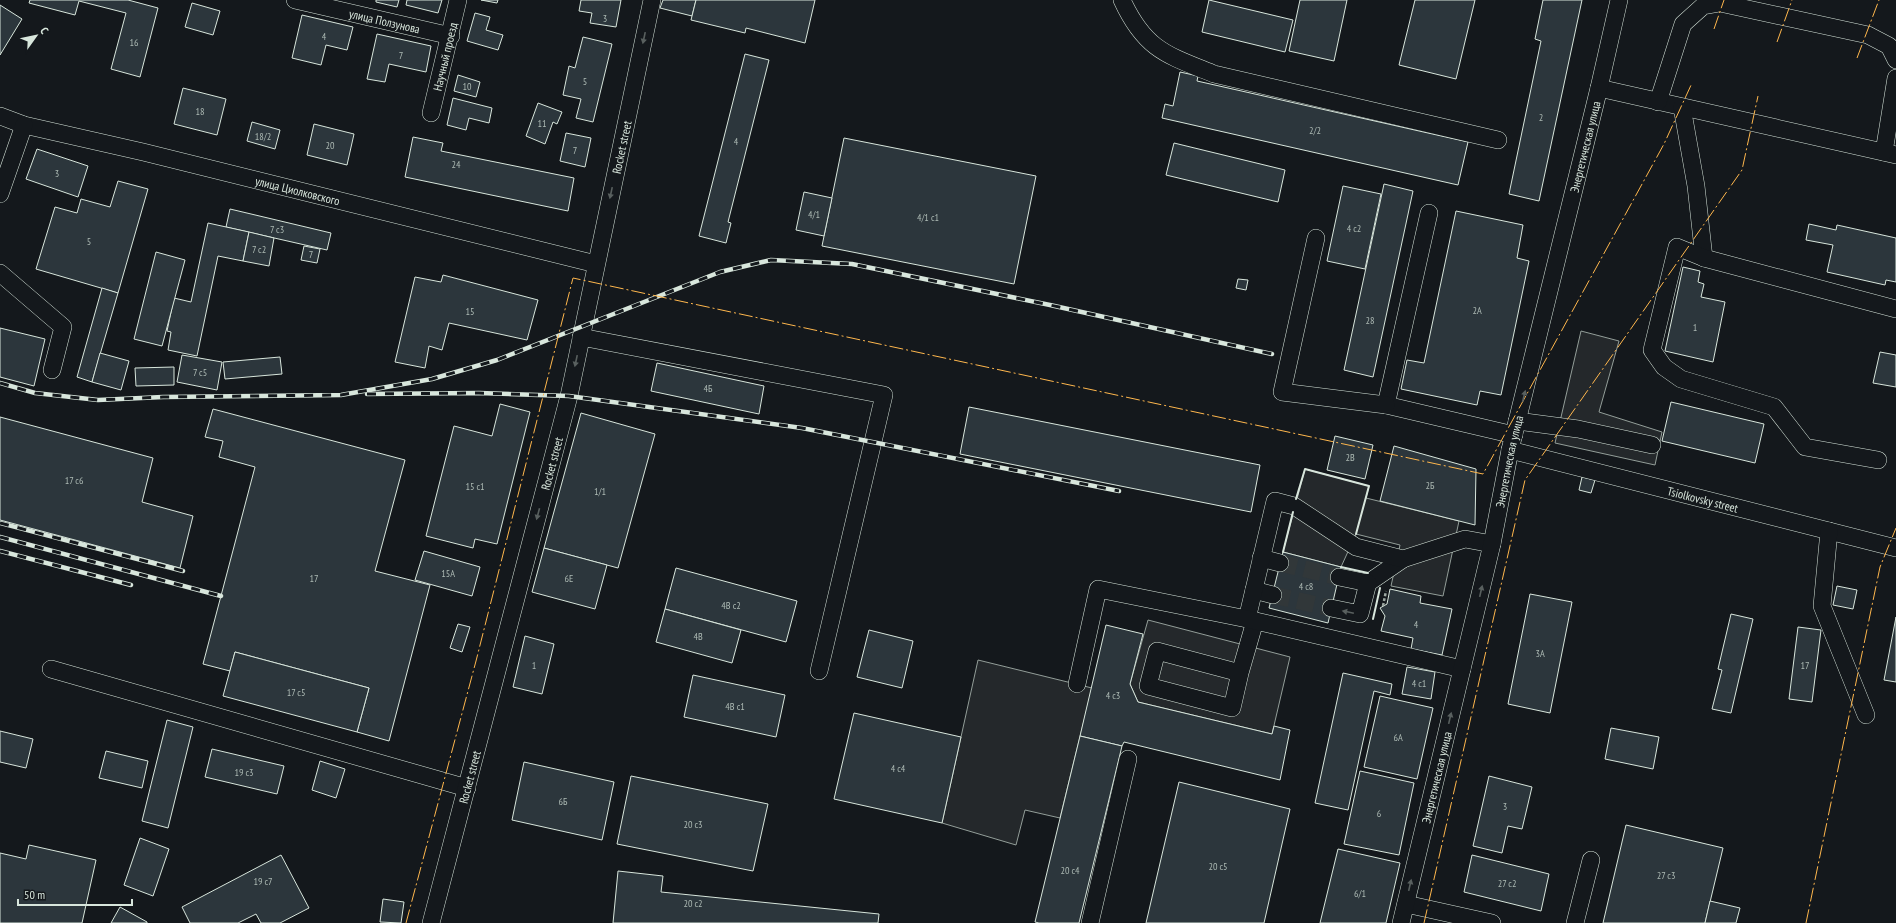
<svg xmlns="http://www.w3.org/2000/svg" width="1896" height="923" font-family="'PT Sans Narrow',sans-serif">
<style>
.parking{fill:#24282b;stroke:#939e99}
.building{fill:#2c363c;stroke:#d8e6dc}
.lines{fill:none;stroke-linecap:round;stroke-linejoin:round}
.minor-tunnel{stroke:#313739;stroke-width:17;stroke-dasharray:17 8;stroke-linecap:butt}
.minor-casing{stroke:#d8e6dc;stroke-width:18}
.path{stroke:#9da8a2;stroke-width:2.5;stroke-dasharray:3 2;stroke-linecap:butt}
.minor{stroke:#14181c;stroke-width:17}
.rail-casing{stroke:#d8e6dc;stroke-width:4.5}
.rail{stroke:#14181c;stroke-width:3;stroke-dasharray:9;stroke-linecap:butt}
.wall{stroke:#d8e6dc;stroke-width:2}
.power{stroke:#ffb74d;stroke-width:1;stroke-dasharray:14 3 2 3;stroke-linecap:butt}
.oneway{fill:#59605f}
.labels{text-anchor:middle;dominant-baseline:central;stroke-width:3;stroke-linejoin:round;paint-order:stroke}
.number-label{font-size:10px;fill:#adbab4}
.street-label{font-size:12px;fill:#d8e6dc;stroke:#14181c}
</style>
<rect width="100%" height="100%" fill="#14181c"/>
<g class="parking">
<polygon points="1581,331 1619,341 1599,412 1662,432 1655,465 1555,443"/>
<polygon points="1305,469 1369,486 1366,498 1459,521 1443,596 1391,586 1400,545 1356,534 1341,567 1283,552"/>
<polygon points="1148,620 1290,657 1272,734 1138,702 1130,684"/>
<polygon points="978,660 1092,688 1060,818 1025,810 1016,845 942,823"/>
</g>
<g class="building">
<polygon points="30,0 128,0 158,8 140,77 111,69 126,13 79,1 75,15 29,3"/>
<polygon points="376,0 399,0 397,7 376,2"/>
<polygon points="407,0 442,0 438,13 406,5"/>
<polygon points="481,0 498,0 497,3"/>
<polygon points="581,0 621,0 616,27 590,23 592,13 579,11"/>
<polygon points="663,0 696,0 692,16 660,8"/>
<polygon points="696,0 815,0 805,43 746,28 745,33 691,20"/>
<polygon points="1209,0 1293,20 1285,52 1202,32"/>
<polygon points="1300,0 1347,0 1334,61 1289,51"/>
<polygon points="1415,0 1475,0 1456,79 1399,65"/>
<polygon points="1543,0 1582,0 1539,201 1509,194 1541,41 1535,39"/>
<polygon points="192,3 220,11 213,35 185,27"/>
<polygon points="0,5 22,19 0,55"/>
<polygon points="475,13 490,17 486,30 503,35 498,50 467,41"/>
<polygon points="302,15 353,27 347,50 326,45 321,65 292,58"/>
<polygon points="377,34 431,46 426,72 389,64 385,82 367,79"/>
<polygon points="583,37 612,44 593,122 576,118 581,99 563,95 569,66 575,68"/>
<polygon points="745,54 769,60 728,222 731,223 726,243 699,236"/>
<polygon points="1180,72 1198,76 1197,81 1468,142 1458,185 1162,118 1165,104 1173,106"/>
<polygon points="458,75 480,82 476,97 454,91"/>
<polygon points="183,88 226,99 217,135 174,124"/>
<polygon points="453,98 492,108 489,123 469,118 466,130 447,125"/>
<polygon points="538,103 562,112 557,124 553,122 545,144 526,136"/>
<polygon points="252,122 280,130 275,149 247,141"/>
<polygon points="314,124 354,134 347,165 307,155"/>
<polygon points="566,133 591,138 585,167 560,161"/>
<polygon points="413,137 443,143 441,151 574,178 568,211 405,177"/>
<polygon points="844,138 1036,176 1014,284 822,246"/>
<polygon points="1174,143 1285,170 1278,202 1166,175"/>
<polygon points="37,149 88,166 78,197 26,179"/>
<polygon points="118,181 148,189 118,293 36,269 55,207 77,213 81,199 110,207"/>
<polygon points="1384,184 1413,191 1373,377 1344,370"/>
<polygon points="1343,186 1381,194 1365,269 1327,261"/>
<polygon points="804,192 832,198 824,236 796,230"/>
<polygon points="230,209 331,233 327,250 226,227"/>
<polygon points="1456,211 1523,225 1517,258 1529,261 1501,395 1480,391 1477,405 1401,389 1407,360 1424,363"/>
<polygon points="208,223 249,232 243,261 218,256 197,356 168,350 171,332 167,331 174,298 191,302"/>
<polygon points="1809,224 1836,230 1837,225 1896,238 1896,282 1886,280 1885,285 1827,272 1833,245 1806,240"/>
<polygon points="249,232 274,238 269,266 243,261"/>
<polygon points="304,246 320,249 317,263 301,260"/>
<polygon points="156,252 185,260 162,346 134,339"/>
<polygon points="1683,267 1700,271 1698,282 1704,284 1701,297 1725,302 1713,362 1665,351"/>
<polygon points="443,275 538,300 527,340 449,323 442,350 429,346 425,368 395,362 415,277 441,282"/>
<polygon points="1238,279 1248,280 1246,290 1236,288"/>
<polygon points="102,288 118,293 92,382 77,377"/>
<polygon points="0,328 45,339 34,386 0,377"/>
<polygon points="1880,352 1896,355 1896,387 1873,383"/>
<polygon points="100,353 129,361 121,390 92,382"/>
<polygon points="182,355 222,362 217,390 177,382"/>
<polygon points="280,357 282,374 225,379 223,362"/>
<polygon points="657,363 764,386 759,414 651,391"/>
<polygon points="174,367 174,385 136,386 135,368"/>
<polygon points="1671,402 1764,424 1755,463 1662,441"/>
<polygon points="500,404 530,412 497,544 475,539 473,548 426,536 454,426 492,436"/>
<polygon points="969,407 1260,465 1251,512 960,454"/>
<polygon points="213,409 405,460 375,571 430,585 389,741 357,732 369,688 235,652 230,671 203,664 255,467 219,457 223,441 205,437"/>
<polygon points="581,413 655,434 618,568 544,548"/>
<polygon points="0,417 153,458 142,502 193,516 180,568 0,520"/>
<polygon points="1335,436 1373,445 1365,479 1327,470"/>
<polygon points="1394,446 1476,469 1475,525 1380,501"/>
<polygon points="1582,477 1595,480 1591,493 1579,490"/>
<polygon points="544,548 607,565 595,609 532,592"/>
<polygon points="424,551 480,567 472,596 415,580"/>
<polygon points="1283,552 1341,567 1328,623 1269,608"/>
<polygon points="676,568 797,601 786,642 665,609"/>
<polygon points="1837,586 1857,590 1853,609 1833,605"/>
<polygon points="1390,589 1421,596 1420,603 1452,609 1442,655 1411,649 1413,638 1381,631 1385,616 1380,608 1387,604"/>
<polygon points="1530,594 1572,602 1550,713 1508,704"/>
<polygon points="665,609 741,630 732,663 656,642"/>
<polygon points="1731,614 1753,619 1731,713 1712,709 1722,670 1718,669"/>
<polygon points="1896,617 1896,682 1884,680"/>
<polygon points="458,624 470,627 462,652 450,648"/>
<polygon points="1106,625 1143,634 1130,684 1138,702 1272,734 1274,726 1290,730 1280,780 1124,742 1122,746 1080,736"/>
<polygon points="1798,627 1821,630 1812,702 1789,699"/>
<polygon points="869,630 913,641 902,688 857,677"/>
<polygon points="525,636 554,644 542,694 513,687"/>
<polygon points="235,652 369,688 357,732 223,696"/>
<polygon points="1407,667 1435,672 1431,699 1402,694"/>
<polygon points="1343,673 1392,684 1390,695 1374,691 1348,810 1315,803"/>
<polygon points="693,675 785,695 776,737 684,717"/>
<polygon points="1380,696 1433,708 1417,779 1364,767"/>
<polygon points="854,713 961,737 942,823 834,799"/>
<polygon points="167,720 193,727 168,828 142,821"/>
<polygon points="1611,728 1659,737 1653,769 1605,759"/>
<polygon points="0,731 33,739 26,768 0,762"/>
<polygon points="1080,736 1122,746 1079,923 1039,923 1035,922"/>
<polygon points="212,749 284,766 277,794 205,777"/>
<polygon points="106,751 148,761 142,788 99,778"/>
<polygon points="320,761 345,769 336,798 312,790"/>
<polygon points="524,762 614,782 602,840 512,820"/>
<polygon points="1360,771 1414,783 1399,855 1344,844"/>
<polygon points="631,776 768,804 753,871 617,844"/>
<polygon points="1489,776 1532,787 1522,829 1508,826 1502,853 1473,846"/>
<polygon points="1179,782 1290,809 1264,923 1146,923"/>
<polygon points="1626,825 1723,848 1705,923 1603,923"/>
<polygon points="140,838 169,849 153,896 124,885"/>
<polygon points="29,845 96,860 82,923 0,923 0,853 26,859"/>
<polygon points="1338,849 1400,863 1386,923 1320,923"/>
<polygon points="281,855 309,908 280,923 261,923 256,914 238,923 190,923 182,907"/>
<polygon points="1472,855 1549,874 1541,911 1464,892"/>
<polygon points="618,871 663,876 661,892 879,914 878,923 613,923"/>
<polygon points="383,899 404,902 401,923 380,922"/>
<polygon points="1710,901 1740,908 1736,923 1705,923"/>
<polygon points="120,907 147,922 147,923 111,923"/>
</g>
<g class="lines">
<g class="minor-tunnel">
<polyline points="1280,563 1339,577"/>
<polyline points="1273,595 1331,608"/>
</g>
<g class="minor-casing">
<g id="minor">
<path id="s1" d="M295,0L451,36"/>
<path d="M1122,0C1145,50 1167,55 1214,74L1498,140"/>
<polyline points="1599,88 1896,155"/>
<polyline points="1658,102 1683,24 1703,6 1720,3 1868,35 1889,46 1896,60"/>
<polyline points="1682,107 1696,186 1704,258"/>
<path id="s2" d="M431,113L458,0"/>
<path id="s3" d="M0,116L24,125L143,152L596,264"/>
<polyline points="1884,152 1896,78"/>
<polyline points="0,194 24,125"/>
<polyline points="1429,213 1386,405 1514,435"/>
<polyline points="1316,238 1282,392 1386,405"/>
<polyline points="0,273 63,327 52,370"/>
<polyline points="581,337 884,395 819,671"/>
<polyline points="1517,421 1578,429 1652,445"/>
<path id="s4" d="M1510,450L1896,548"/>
<polyline points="1878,460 1805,447 1774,407 1681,379 1664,367 1652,350 1677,247 1704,258 1896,309"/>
<polyline points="1829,531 1822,606 1866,715"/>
<polyline points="1261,558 1280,563"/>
<polyline points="1339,577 1368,583 1403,559"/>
<polyline points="1254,590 1273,595"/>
<polyline points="1331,608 1360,614 1368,583"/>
<polyline points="1247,619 1275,501 1294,506 1356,547 1403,559 1465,539 1492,544"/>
<polyline points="51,669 467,788"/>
<polyline points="1240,673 1232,708 1148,686 1157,651 1240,673 1255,621"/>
<polyline points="1077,684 1098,589 1247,619 1462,669"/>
<polyline points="1406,904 1492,923"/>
<path id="s5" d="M431,923L569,396L652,0"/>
<polyline points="1090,923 1128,759"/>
<path id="s6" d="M1401,923L1492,544L1510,450L1599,88L1619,0"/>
<polyline points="1575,923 1591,860"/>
</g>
</g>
<polyline class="path" points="1383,606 1386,591"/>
<use href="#minor" class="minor"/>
<g class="rail-casing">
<g id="rail">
<polyline points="0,383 35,393 98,400 163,397 341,395 432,379 497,360 720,272 771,260 852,264 1050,305 1272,354"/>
<polyline points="367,394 479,393 569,396 802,428 1119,491"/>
<polyline points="0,523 183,571"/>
<polyline points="0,537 221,596"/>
<polyline points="0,551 131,585"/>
</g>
</g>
<use href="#rail" class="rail"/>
<g class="wall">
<polyline points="1296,499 1305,469 1369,486 1356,534"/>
<polyline points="1283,552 1293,512"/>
<polyline points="1341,567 1368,573"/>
<polyline points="1373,619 1380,588"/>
</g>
<g class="power">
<polyline points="1714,29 1724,0"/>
<polyline points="1777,42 1792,0"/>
<polyline points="1857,58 1879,0"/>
<polyline points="406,923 476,661 573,278 1483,474 1664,144 1692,83"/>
<polyline points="1424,923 1525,480 1742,170 1758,96"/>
<polyline points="1806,923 1880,567 1896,528"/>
</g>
</g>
<defs><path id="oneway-solid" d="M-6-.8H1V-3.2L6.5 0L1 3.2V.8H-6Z"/></defs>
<g class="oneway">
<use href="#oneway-solid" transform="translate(644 38) rotate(102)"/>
<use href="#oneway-solid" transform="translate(611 193) rotate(102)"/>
<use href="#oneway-solid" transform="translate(576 361) rotate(102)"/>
<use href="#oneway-solid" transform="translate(1524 396) rotate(-76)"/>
<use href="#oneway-solid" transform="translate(538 514) rotate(105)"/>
<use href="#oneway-solid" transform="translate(1481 591) rotate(-77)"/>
<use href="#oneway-solid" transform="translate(1348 612) rotate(-168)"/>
<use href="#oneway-solid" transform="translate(1450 718) rotate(-77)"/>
<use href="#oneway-solid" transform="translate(1410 885) rotate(-77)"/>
</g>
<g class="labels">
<g class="number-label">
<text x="605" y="18">3</text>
<text x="324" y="36">4</text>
<text x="134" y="42">16</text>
<text x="401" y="55">7</text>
<text x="585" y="81">5</text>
<text x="467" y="86">10</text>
<text x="200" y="111">18</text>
<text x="1541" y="117">2</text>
<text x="542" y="123">11</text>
<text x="1315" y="130">2/2</text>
<text x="263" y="136">18/2</text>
<text x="736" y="141">4</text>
<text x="330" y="145">20</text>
<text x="575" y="150">7</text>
<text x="456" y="164">24</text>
<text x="57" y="173">3</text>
<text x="814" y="214">4/1</text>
<text x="928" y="217">4/1 с1</text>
<text x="1354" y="228">4 с2</text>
<text x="277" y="229">7 с3</text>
<text x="89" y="241">5</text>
<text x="259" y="249">7 с2</text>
<text x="311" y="254">7</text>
<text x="1477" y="310">2А</text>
<text x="470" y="311">15</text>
<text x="1370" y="320">28</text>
<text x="1695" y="327">1</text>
<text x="200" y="372">7 с5</text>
<text x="708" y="388">4Б</text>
<text x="1350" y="457">2В</text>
<text x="74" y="480">17 с6</text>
<text x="1430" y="485">2Б</text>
<text x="475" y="486">15 с1</text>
<text x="600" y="491">1/1</text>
<text x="448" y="573">15А</text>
<text x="314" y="578">17</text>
<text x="569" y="578">6Е</text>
<text x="1306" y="586">4 с8</text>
<text x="731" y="605">4В с2</text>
<text x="1416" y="624">4</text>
<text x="698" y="636">4В</text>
<text x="1540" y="653">3А</text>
<text x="534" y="665">1</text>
<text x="1805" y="665">17</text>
<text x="1419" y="683">4 с1</text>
<text x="296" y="692">17 с5</text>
<text x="1113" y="695">4 с3</text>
<text x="735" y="706">4В с1</text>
<text x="1398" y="737">6А</text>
<text x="898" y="768">4 с4</text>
<text x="244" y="772">19 с3</text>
<text x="563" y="801">6Б</text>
<text x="1505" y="806">3</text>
<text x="1379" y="813">6</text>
<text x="693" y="824">20 с3</text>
<text x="1218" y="866">20 с5</text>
<text x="1070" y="870">20 с4</text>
<text x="1666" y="875">27 с3</text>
<text x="263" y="881">19 с7</text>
<text x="1507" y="883">27 с2</text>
<text x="1360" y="893">6/1</text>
<text x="693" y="903">20 с2</text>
</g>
<g class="street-label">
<text stroke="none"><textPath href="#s1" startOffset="92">улица Ползунова</textPath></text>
<text stroke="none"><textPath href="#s2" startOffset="58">Научный проезд</textPath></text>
<text stroke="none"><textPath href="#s6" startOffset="798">Энергетическая улица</textPath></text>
<text stroke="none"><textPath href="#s5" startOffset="799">Rocket street</textPath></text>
<text stroke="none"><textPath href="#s3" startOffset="307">улица Циолковского</textPath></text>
<text stroke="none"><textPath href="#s6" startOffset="474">Энергетическая улица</textPath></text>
<text stroke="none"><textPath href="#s5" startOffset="475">Rocket street</textPath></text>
<text stroke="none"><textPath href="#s4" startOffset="199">Tsiolkovsky street</textPath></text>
<text stroke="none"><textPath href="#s5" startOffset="151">Rocket street</textPath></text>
<text stroke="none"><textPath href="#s6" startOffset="150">Энергетическая улица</textPath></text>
</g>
</g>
<g transform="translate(36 36) rotate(57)" stroke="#14181c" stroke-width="3" paint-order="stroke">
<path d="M0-3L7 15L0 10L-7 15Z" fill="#d8e6dc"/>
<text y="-6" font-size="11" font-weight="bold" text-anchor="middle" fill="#d8e6dc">С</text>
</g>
<path d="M18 899v6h114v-6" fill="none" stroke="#d8e6dc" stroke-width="2"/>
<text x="24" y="899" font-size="12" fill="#d8e6dc" stroke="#14181c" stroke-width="3" paint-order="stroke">50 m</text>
</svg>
